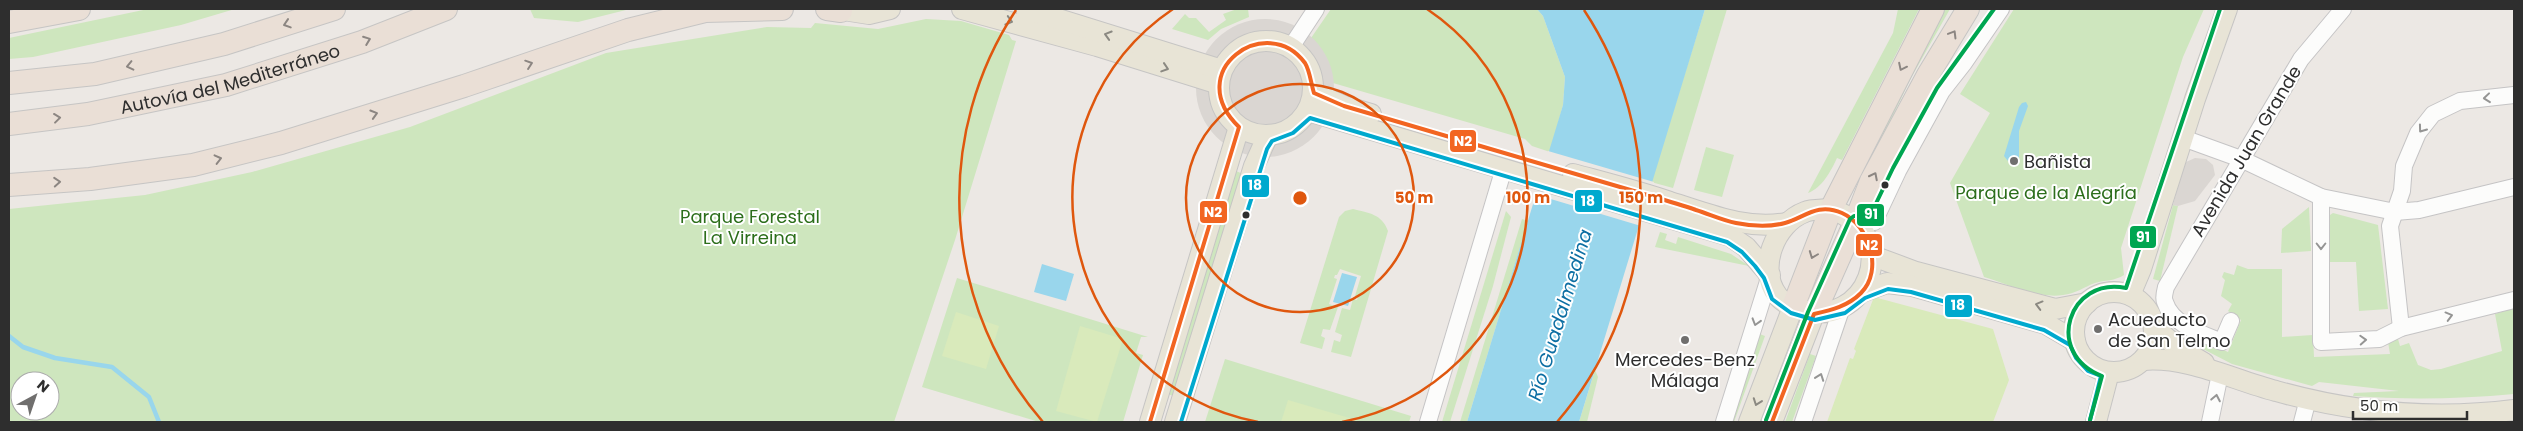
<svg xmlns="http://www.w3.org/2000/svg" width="2523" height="431" font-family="Poppins,sans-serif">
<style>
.green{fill:#cee6be;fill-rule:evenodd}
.pitch{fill:#d9eabb}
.plaza{fill:#dad6d2}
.water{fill:#99d6ec}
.pier{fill:#ece8e4}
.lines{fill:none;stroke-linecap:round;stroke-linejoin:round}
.stream{stroke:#99d6ec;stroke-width:4.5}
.minor-casing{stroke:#c5c4c5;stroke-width:18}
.major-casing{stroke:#c6c5c4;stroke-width:22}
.highway-casing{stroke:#c6c5c4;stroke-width:24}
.minor{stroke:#fcfcfb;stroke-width:16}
.major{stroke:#e8e4d6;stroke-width:20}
.highway{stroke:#eadfd6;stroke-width:22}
.bus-1-casing{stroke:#fff;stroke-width:8}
.bus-2-casing{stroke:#fff;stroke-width:8}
.bus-3-casing{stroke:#fff;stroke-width:8}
.bus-1{stroke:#f26522;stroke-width:4}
.bus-2{stroke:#00a9ce;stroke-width:4}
.bus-3{stroke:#00a651;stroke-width:4}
.oneway{stroke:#8b8982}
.oneway2{stroke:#8c8682}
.oneway3{stroke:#959594}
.ring{fill:none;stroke:#df570e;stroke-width:2.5}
.poi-dot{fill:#706f6e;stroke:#fff;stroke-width:2}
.bus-dot{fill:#2e2e2e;stroke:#fff;stroke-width:2}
.labels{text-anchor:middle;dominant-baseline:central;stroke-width:4;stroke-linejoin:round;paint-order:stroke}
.street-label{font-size:18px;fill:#2e2e2e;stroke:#fff}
.poi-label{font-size:18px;fill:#2e2e2e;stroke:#fff;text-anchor:start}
.park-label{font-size:18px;fill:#2c6e1b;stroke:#fff}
.water-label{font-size:19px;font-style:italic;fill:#0d6fa3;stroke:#fff}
.centre{fill:#df570e;stroke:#fff;stroke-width:2.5}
.ring-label{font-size:15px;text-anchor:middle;font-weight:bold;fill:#df570e;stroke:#fff;stroke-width:4;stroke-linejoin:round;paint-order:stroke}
.line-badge{stroke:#fff;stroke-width:2}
.badge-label{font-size:14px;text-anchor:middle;font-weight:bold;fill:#fff}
</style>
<rect width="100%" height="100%" fill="#ece8e4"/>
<g class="green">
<polygon points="148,9 235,9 181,25 33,57 9,59 9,38"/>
<polygon points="530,9 630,9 578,22 534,18"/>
<polygon points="1237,9 1248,9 1249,17 1221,29 1208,40 1172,29 1185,14 1189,18 1196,18 1209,32 1226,20 1223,14"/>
<path d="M1331,9H1537L1543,16L1565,77L1563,105L1550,152L1532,146L1525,139L1333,83C1330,66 1323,51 1311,38Z"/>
<polygon points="1705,9 1727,9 1673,188 1651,182"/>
<path d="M1898,9H1919L1842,160L1837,158C1831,171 1822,188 1808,193L1893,33Z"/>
<polygon points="1944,9 1950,9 1911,78 1866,171 1862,170 1907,76"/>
<path d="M2014,9H2204L2183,57L2121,248L2124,275C2115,281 2105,280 2095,283C2084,287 2075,294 2063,295C2038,299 2008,284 1984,277L1950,183L1990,113L1960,94Z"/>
<path d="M926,19L961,21L1009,35L1012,40L1016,41L955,240L894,422H9V209L145,195L252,172L410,127L606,53L767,27L811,28L815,23L878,29ZM20,381H50V411H20Z"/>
<polygon points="1706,147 1734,155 1722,197 1694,190"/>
<polygon points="1236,171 1243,174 1176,397 1168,394"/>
<polygon points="2173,205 2178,206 2160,281 2153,279"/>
<polygon points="2309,207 2311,251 2281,253 2282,229"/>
<path d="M1353,209C1369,213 1382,214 1388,231L1351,357L1331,352L1334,340L1340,342L1342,335L1335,332L1342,308L1350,310L1353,299L1357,300L1358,297L1355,296L1361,276L1340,269L1337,275H1335L1334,278L1337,279L1329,304L1338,307L1330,330L1323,329L1321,336L1325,338L1322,349L1300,343L1339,217L1345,211Z"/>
<polygon points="1506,211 1511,217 1493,286 1450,422 1442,422"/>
<polygon points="2333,213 2378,225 2388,309 2359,311 2356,262 2330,262 2330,215"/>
<polygon points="1522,219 1528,221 1467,422 1460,422"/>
<polygon points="1660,232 1667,234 1665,240 1676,244 1678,237 1731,254 1749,266 1655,247"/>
<path d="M2237,265L2248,269H2282V337L2313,335L2314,357L2390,354L2388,342L2398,339L2400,346L2409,343L2418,365L2431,370L2441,369L2502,351L2495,314L2514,308V394C2460,399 2407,400 2353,396L2354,393L2399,391L2319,382L2312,386L2232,364L2203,349L2206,342L2228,352L2241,320L2228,311L2232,304L2221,296L2225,280L2222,277L2224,272L2234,275Z"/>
<polygon points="957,278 1148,337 1141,337 1136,353 1143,355 1123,422 1039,422 922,387"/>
<polygon points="1757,333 1765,336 1734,422 1728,422"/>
<polygon points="1810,354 1816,356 1792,422 1785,422"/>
<polygon points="1225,359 1411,416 1409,422 1205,422"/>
<polygon points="1595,370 1598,377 1587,422 1579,422"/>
</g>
<g class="pitch">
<polygon points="1874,297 1993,329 2009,380 1993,422 1827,422 1850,358 1853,359 1856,351 1854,349"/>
<polygon points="956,312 999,326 986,369 942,356"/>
<polygon points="1080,326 1123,339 1097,422 1056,411"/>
<polygon points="1288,400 1363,422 1281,422"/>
</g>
<g class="plaza">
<circle cx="1265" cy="88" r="69"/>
<polygon points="2195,158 2206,159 2213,165 2215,175 2195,201 2178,206 2173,205 2182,171 2186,162"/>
</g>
<g class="water">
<polygon points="1537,9 1705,9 1579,422 1467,422 1563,105 1565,77 1543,16"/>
<polygon points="2026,102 2028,106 2019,131 2019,161 2014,164 2008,161 2004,156 2019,107 2022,103"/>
<polygon points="1042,264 1074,274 1066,301 1034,292"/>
<polygon points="1342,273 1357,277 1348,306 1333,302"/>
</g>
<polygon class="pier" points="1548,151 1654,182 1641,226 1534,194"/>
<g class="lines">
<polyline class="stream" points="9,336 23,347 55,358 112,367 149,397 159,422"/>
<g class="minor-casing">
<g id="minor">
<polyline points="1291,47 1316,9"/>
<polyline points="2183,138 2241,159 2321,197 2395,212 2419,210 2514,187"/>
<polyline points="2321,197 2321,342 2379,339 2401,328 2514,300"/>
<polyline points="1855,222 1874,222 1898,171 1942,91 1964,63 2001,9"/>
<path d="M2231,321L2222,342C2203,334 2172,325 2165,302C2163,298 2165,291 2166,287L2301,59L2343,9"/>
<polyline points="2401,328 2390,226 2402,191 2404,166 2418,133 2433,114 2460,101 2514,95"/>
<polyline points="1428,422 1504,168"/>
<polyline points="1724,422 1770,275"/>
<polyline points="1803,422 1842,307"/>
<polyline points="2210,422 2220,374"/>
<polyline points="2302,422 2308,399"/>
</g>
</g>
<g class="major-casing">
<g id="major">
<polyline points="837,9 869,14 890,9"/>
<polyline points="962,9 1097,46 1219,84"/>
<polyline points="1026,9 1222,70"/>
<circle cx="1266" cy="88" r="47"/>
<polyline points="1314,93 1344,106 1371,114"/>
<polyline points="1308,111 1730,236 1746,247 1770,275"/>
<path d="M1573,174C1606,183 1638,191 1670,202C1709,214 1745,230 1786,223"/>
<path d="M1831,209C1906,235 1866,332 1799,309C1792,307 1781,301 1777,295C1757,268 1775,223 1805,212C1812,209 1823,210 1831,209Z"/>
<polyline points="1873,256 1916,272 2055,309 2087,303"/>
<polyline points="1862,292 1887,283 1912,286 2046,324 2075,341"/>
<circle cx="2114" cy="332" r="40"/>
<polyline points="2130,295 2141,269 2195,99 2227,9"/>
<polyline points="2155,328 2177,347 2204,363"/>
<path d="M2143,360C2188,356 2233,380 2276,391C2354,413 2434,420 2514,410"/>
<polyline points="1150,422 1239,127"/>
<polyline points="1175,422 1254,166 1268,135"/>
<polyline points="1749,422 1793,307"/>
<polyline points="1772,422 1814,314"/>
<polyline points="2096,422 2109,372"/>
</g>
</g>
<g class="highway-casing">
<g id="highway">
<polyline points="827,9 841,11"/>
<polyline points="9,22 79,9"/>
<polyline points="9,83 95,74 224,44 334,9"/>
<path id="s1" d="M9,124L88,114L226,85L362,42L446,9"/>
<polyline points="9,185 90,179 193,165 281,143 464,86 628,30 705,11 782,9"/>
<polyline points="1793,307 1831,209 1933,9"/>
<polyline points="1814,314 1855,222 1871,181 1928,75 1968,9"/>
</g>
</g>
<use href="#minor" class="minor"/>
<use href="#major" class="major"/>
<use href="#highway" class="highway"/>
<g class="bus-1-casing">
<path id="bus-1" d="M1150,422L1239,127C1181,71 1267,11 1305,63C1310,71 1311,84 1314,93L1344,106C1438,134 1533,161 1627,189C1650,196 1673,202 1696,210C1709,214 1722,220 1736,223C1751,226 1770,227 1785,223C1804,218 1817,202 1842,213C1869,225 1884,270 1861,293C1848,306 1832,310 1814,314L1772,422"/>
</g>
<g class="bus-2-casing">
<polyline id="bus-2" points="1181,422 1267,149 1272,141 1293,133 1310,118 1727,242 1742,252 1755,266 1764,278 1772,299 1791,313 1815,320 1845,313 1865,298 1888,289 1911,292 2044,330 2070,345 2076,358 2088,371 2101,376 2090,420"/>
</g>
<g class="bus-3-casing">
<g id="bus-3">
<polyline points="1766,420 1808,312 1850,219 1854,216 1870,216 1893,168 1937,88 1994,9"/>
<path d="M2090,420L2102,376C2043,353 2069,276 2126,288L2220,9"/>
</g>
</g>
<use href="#bus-1" class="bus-1"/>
<use href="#bus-2" class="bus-2"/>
<use href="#bus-3" class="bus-3"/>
</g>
<defs><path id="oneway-chevron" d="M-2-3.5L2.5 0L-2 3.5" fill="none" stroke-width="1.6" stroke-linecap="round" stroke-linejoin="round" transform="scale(1.25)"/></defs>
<g class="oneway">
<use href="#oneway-chevron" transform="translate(1009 21) rotate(16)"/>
<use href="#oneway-chevron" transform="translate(1108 35) rotate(-163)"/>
<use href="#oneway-chevron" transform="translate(1165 68) rotate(18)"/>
<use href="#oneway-chevron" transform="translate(2039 305) rotate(-165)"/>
<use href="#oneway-chevron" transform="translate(1757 402) rotate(110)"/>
</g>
<g class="oneway2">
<use href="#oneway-chevron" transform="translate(287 24) rotate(162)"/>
<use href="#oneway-chevron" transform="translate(1953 34) rotate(-59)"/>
<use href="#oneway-chevron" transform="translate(367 40) rotate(-21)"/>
<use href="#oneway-chevron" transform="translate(529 64) rotate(-19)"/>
<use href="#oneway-chevron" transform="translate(130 66) rotate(167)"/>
<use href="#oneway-chevron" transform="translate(1902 67) rotate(116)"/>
<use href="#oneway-chevron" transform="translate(374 114) rotate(-17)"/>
<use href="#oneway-chevron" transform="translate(57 118) rotate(-7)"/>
<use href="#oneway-chevron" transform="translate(218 159) rotate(-14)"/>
<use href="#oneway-chevron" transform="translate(1874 176) rotate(-63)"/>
<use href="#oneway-chevron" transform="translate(57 182) rotate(-4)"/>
<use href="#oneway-chevron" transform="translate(1813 255) rotate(111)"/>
</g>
<g class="oneway3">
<use href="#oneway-chevron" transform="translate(2487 98) rotate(174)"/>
<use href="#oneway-chevron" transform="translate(2422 129) rotate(126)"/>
<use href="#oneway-chevron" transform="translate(2321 246) rotate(90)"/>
<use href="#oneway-chevron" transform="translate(2449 316) rotate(-15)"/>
<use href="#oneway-chevron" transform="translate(1756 322) rotate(107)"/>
<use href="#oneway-chevron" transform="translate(2363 340) rotate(-3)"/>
<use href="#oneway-chevron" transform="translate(1820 377) rotate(-70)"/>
<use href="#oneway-chevron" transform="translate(2216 398) rotate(-79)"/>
</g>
<g class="ring">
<circle cx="1300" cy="198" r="114"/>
<path d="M1258 422A228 228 0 0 1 1173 9M1427 9A228 228 0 0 1 1342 422"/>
<path d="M1043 422A341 341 0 0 1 1016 10M1584 10A341 341 0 0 1 1557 422"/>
</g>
<g class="poi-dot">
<circle cx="2014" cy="161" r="5"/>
<circle cx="2098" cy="329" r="5"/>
<circle cx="1685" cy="340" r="5"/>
</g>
<g class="bus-dot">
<circle cx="1885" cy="185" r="4.5"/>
<circle cx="1246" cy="215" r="4.5"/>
</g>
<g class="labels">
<g class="street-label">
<text stroke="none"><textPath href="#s1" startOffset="226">Autovía del Mediterráneo</textPath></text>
<text transform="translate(2246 151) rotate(-59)">Avenida Juan Grande</text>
</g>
<g class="poi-label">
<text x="2024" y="161">Bañista</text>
<text x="2108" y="319">Acueducto<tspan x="2108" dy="21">de San Telmo</tspan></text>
<text x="1685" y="359" text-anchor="middle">Mercedes-Benz<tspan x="1685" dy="21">Málaga</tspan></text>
</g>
<g class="park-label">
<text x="2046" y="192">Parque de la Alegría</text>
<text x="750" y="216">Parque Forestal<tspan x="750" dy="21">La Virreina</tspan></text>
</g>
<g class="water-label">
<text transform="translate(1560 315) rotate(-73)">Río Guadalmedina</text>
</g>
</g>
<circle cx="1300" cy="198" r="8" class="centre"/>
<g class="ring-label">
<text x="1414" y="203">50 m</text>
<text x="1528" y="203">100 m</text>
<text x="1641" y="203">150 m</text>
</g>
<g class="line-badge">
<rect x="1449" y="129" width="28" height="24" rx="5" fill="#f26522"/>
<rect x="1241" y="174" width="29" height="24" rx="5" fill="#00a9ce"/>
<rect x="1574" y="189" width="29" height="24" rx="5" fill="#00a9ce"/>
<rect x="1199" y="200" width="29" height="24" rx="5" fill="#f26522"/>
<rect x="1856" y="203" width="29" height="24" rx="5" fill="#00a651"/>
<rect x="2129" y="225" width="28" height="24" rx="5" fill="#00a651"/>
<rect x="1855" y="233" width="28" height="24" rx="5" fill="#f26522"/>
<rect x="1944" y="294" width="29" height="24" rx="5" fill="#00a9ce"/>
</g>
<g class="badge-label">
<text x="1463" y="146">N2</text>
<text x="1255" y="190">18</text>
<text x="1588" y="206">18</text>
<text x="1213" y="217">N2</text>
<text x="1871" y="219">91</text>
<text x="2143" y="242">91</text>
<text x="1869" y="250">N2</text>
<text x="1958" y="310">18</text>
</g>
<rect width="2523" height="431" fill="none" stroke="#2e2e2e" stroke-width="20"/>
<g transform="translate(35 396) rotate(40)"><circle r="24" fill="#ffffff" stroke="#ababab"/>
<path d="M0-4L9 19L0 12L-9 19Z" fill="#706f6e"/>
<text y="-8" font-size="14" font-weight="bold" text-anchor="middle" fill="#2e2e2e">N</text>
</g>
<path d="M2353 411v8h114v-8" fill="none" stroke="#2e2e2e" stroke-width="2.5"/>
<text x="2360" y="411" font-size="15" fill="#2e2e2e" stroke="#ffffff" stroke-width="4" paint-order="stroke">50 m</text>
</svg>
